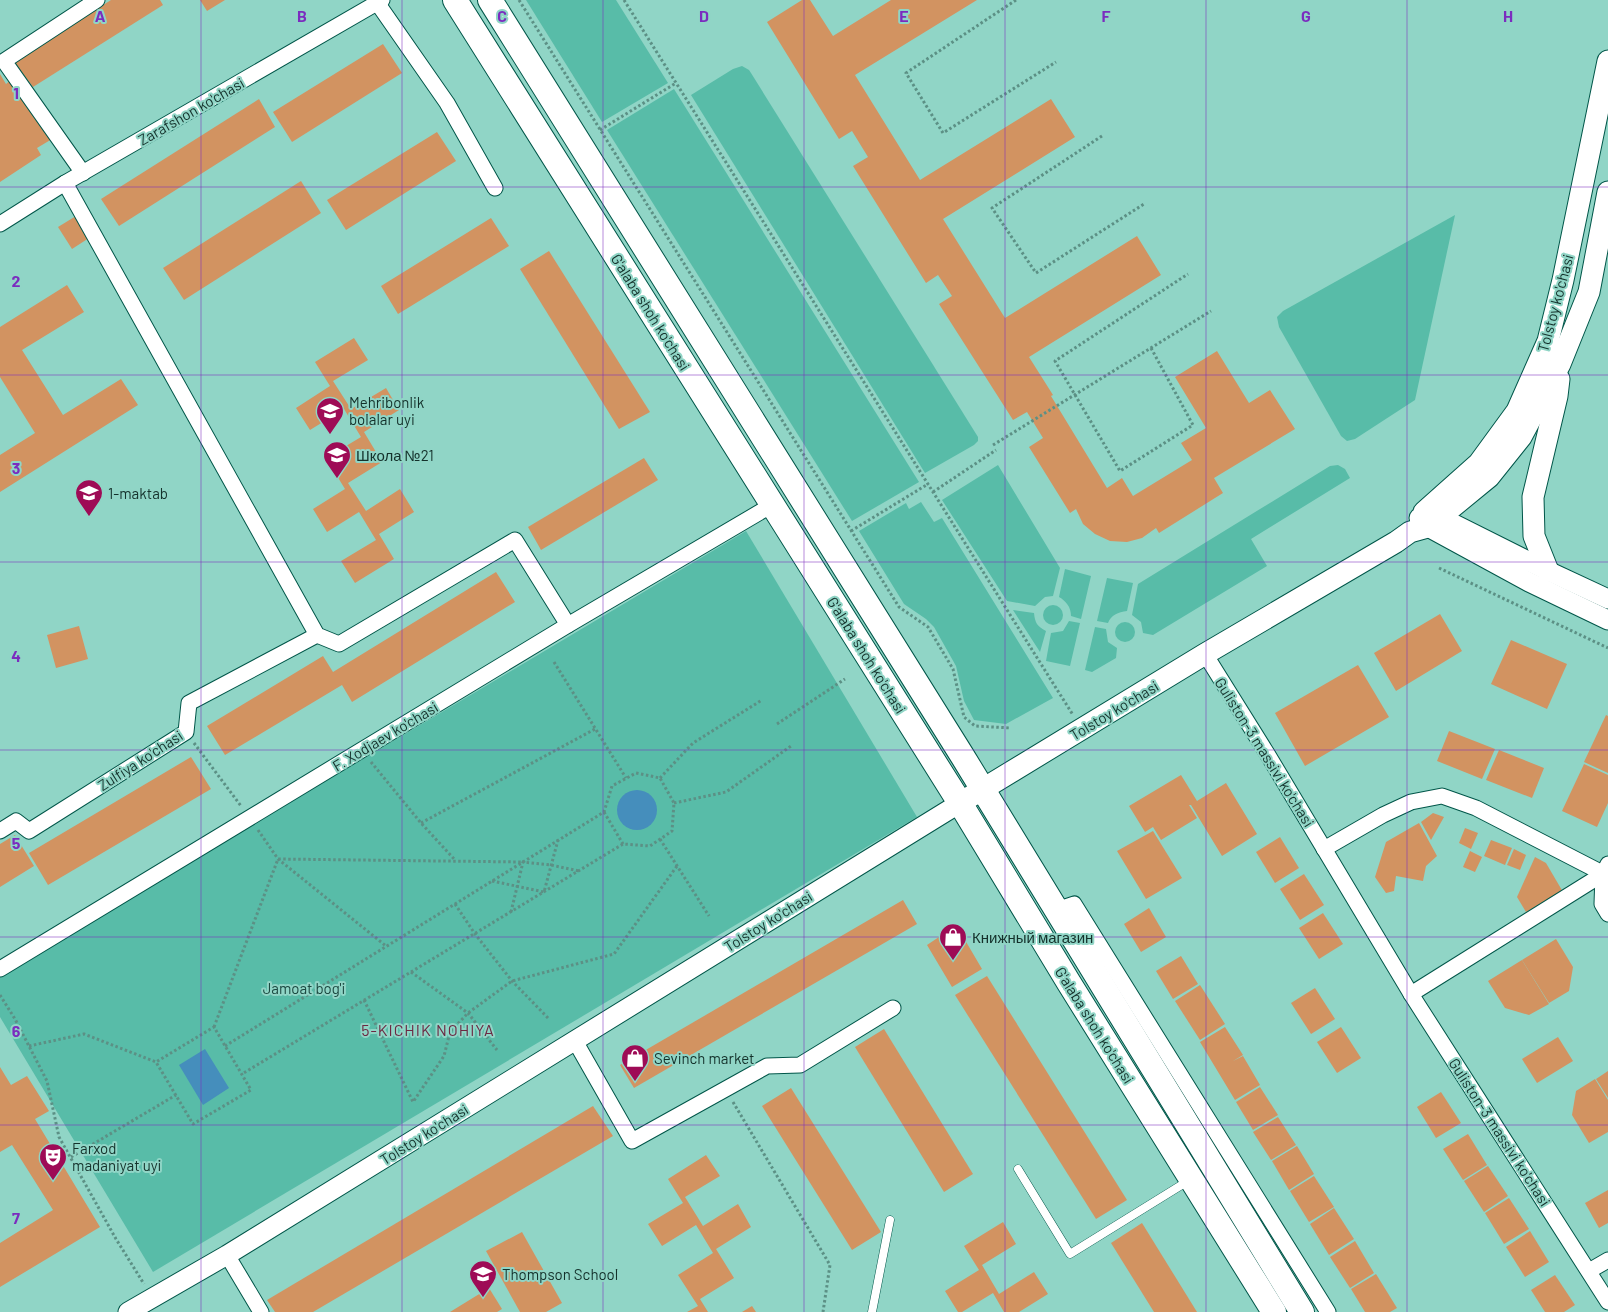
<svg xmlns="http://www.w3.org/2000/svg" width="1608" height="1312" font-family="Barlow,sans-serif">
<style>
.green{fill:#58bca8}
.water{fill:#458ebc}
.building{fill:#d29361}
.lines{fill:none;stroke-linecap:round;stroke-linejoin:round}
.service-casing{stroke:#015649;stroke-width:9}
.minor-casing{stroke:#015649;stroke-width:17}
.tertiary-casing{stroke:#015649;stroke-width:21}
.secondary-casing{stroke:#015649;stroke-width:23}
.primary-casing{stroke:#015649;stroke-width:26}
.path{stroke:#5c9085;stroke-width:3;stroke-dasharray:2.5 2.5;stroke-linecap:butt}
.service{stroke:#fff;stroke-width:8}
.minor{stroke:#fff;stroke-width:15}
.tertiary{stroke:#fff;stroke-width:19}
.secondary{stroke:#fff;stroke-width:21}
.primary{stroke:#fff;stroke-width:24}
.grid{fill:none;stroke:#7b2cbf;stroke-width:1;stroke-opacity:0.55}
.labels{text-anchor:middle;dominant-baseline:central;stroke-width:4;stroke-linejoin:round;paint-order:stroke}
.street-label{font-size:15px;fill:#14312b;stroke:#90d5c6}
.poi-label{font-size:15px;fill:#14312b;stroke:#90d5c6;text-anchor:start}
.park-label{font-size:15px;fill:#1b4840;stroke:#90d5c6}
.neighbourhood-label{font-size:16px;letter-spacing:1px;fill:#6b2842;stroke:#90d5c6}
.grid-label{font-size:16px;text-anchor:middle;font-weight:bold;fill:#7b2cbf;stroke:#90d5c6;stroke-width:4;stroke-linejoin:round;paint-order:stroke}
</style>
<rect width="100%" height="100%" fill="#90d5c6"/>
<g class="green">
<polygon points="526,0 616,0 668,83 602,122"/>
<polygon points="742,66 749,70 751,73 978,437 978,441 974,445 925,473 691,95 733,69"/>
<polygon points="674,89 919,482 852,521 607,130"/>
<polygon points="1455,215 1415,400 1355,439 1347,441 1341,436 1279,327 1277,317 1283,311"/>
<polygon points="998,465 1060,568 1053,596 1045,597 1035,606 1007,601 942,500"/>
<polygon points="1338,465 1345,469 1350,478 1251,539 1267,566 1153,635 1143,633 1141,622 1132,615 1138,584 1330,466"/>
<polygon points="921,502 934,522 942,518 1053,698 1006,724 974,720 964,701 956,666 934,627 926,619 904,604 859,531 906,503 909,509"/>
<polygon points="746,531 917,817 153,1272 0,1017 0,975"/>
<path d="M1065,569L1091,576L1081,619L1071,616C1071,607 1066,601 1059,597Z"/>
<path d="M1107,578L1133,583L1127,611C1118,612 1111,615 1108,623L1097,621Z"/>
<circle cx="1053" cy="615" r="10"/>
<path d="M1013,610L1034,613C1035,623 1037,626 1046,631L1040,652Z"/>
<polygon points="1069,621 1080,623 1070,666 1046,661 1051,633 1063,631"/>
<circle cx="1125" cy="632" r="10"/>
<polygon points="1095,627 1106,629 1108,642 1117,648 1116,658 1092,672 1085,670"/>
</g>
<g class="water">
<circle cx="637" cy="810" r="20"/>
<polygon points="205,1049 229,1088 203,1105 179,1065"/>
</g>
<g class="building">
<polygon points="111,0 160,0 163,5 33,87 14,62"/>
<polygon points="200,0 225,0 207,11"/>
<polygon points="802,0 810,0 833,36 891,0 977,0 855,75 920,180 1051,99 1075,137 943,219 1005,318 1137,236 1161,275 1029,357 1053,395 1051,396 1107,488 1122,478 1133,496 1192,460 1181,443 1206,428 1175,377 1217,351 1249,403 1270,390 1295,429 1214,478 1223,493 1159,533 1156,528 1142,538 1127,542 1110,541 1095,534 1083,524 1076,509 1070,513 1029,447 1043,438 1027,412 1013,420 939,304 952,296 938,275 926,283 853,166 868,157 852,131 839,139 767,22"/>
<polygon points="383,44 402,73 292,142 273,112"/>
<polygon points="0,74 6,84 12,79 52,139 37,148 41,155 0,182"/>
<polygon points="259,99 275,127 119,226 101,199"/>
<polygon points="437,132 456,161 346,230 327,200"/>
<polygon points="301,181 321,213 184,300 163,268"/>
<polygon points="76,216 89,238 72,249 58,227"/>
<polygon points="491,218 509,246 398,314 381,286"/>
<polygon points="549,251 650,412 619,429 520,269"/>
<polygon points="67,285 84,312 22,350 63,415 121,379 138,405 0,492 0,455 35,433 0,377 0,327"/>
<polygon points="354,338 368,360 333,381 351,409 386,388 399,410 364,432 382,462 348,483 366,511 400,489 414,512 379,534 394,559 355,583 341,561 376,540 359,512 327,532 313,509 345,489 326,458 361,437 344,409 310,430 296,408 330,386 315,362"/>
<polygon points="644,458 658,480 541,550 528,527"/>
<polygon points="496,572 515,602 352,702 342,685 225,755 207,726 323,656 333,672"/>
<polygon points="1440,614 1462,651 1396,691 1374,653"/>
<polygon points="79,626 88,659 56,668 47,635"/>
<polygon points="1511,640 1567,664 1547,709 1491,684"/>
<polygon points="1358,665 1389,717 1305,766 1275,713"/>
<polygon points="1606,715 1608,716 1608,773 1584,762"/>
<polygon points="1449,731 1495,749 1482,779 1437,761"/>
<polygon points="1499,750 1544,768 1532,798 1486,780"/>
<polygon points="191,757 211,789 48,885 29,853"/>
<polygon points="1584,764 1608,775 1608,803 1597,827 1562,811"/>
<polygon points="1181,775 1197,801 1226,783 1257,834 1222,856 1191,805 1189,805 1197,818 1161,840 1153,827 1145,832 1129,806"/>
<polygon points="1433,813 1444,817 1431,840 1421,822"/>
<polygon points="1419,823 1437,856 1426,866 1423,881 1396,876 1394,891 1386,893 1375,877 1386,842"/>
<polygon points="1465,828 1478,833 1471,849 1459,843"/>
<polygon points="1153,831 1182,878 1146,899 1117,851"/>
<polygon points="15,835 34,866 0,887 0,844"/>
<polygon points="1280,837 1299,868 1275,883 1256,852"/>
<polygon points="1491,840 1512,848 1505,865 1484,856"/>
<polygon points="1514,849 1526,855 1520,870 1507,865"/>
<polygon points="1470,851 1482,857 1475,872 1463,867"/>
<polygon points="1535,857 1546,863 1563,892 1526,912 1517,897"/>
<polygon points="1304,874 1324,905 1300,920 1280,889"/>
<polygon points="903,900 917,924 634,1088 620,1065"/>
<polygon points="1149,908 1166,937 1141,952 1124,924"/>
<polygon points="1323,913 1343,944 1319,959 1299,928"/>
<polygon points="955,923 963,930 965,940 982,969 952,987 927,945 939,937 946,926"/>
<polygon points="1556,939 1573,967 1569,991 1549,1003 1522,960"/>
<polygon points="1181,956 1198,984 1173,999 1156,971"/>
<polygon points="1522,960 1549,1004 1529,1015 1505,1008 1488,981"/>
<polygon points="987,976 1127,1200 1096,1219 955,995"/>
<polygon points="1200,985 1225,1024 1200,1040 1175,1001"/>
<polygon points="1315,988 1335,1019 1311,1034 1291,1003"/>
<polygon points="1225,1027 1243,1055 1233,1061 1243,1056 1260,1085 1235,1100 1200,1042"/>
<polygon points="1341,1027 1361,1058 1337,1073 1317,1042"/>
<polygon points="884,1029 973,1174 944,1192 855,1047"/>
<polygon points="1558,1037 1573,1061 1537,1083 1522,1059"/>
<polygon points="0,1067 11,1085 27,1076 49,1111 35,1119 100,1227 0,1287 0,1243 53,1210 12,1145 0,1152"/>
<polygon points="1608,1071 1608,1098 1596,1079"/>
<polygon points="1595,1079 1608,1100 1608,1132 1589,1143 1572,1115 1576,1091"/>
<polygon points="1260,1087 1278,1115 1253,1130 1236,1102"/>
<polygon points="791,1088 881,1232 852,1250 762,1106"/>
<polygon points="1441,1092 1461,1123 1436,1138 1417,1107"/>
<polygon points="593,1106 613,1136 313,1312 275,1312 267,1300"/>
<polygon points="1278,1117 1296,1145 1271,1160 1253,1132"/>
<polygon points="1468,1134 1487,1165 1463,1180 1443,1149"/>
<polygon points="1297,1146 1314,1174 1289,1190 1272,1161"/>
<polygon points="706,1155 720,1176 685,1197 703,1226 738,1204 751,1227 716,1249 734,1278 700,1299 708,1312 687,1312 698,1306 678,1275 713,1253 696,1225 662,1246 648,1224 683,1203 668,1179"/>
<polygon points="1488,1166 1508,1196 1484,1212 1464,1181"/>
<polygon points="1314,1176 1334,1207 1309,1222 1290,1191"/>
<polygon points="1608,1190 1608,1223 1599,1228 1585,1203"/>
<polygon points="1509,1198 1529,1229 1504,1244 1485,1213"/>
<polygon points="1334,1208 1354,1239 1329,1255 1310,1224"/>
<polygon points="1003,1222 1016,1244 982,1265 999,1294 1034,1272 1048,1294 1019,1312 1004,1312 993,1293 962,1312 958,1312 945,1291 979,1270 964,1246"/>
<polygon points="1142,1223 1197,1312 1154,1312 1111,1243"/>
<polygon points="1530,1231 1549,1262 1525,1277 1506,1247"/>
<polygon points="522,1232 562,1303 546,1312 520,1312 486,1251"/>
<polygon points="1355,1241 1374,1273 1350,1288 1330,1257"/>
<polygon points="1376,1274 1397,1308 1390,1312 1365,1312 1351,1289"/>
<polygon points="1555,1275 1575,1305 1564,1312 1545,1312 1531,1290"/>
<polygon points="489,1288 502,1309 497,1312 450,1312"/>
<polygon points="752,1306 756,1312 742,1312"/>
</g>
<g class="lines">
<g class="service-casing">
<g id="service">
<polyline points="1018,1169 1070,1254 1188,1181"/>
<polyline points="872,1312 890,1220"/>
</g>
</g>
<g class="minor-casing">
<g id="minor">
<polyline points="378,4 447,103 495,188"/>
<polyline points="83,173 4,61 97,0"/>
<polyline points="65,183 317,635 339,644 515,540 568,625"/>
<polyline points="0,224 65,183 382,0"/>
<polyline points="1205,654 1268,755 1411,994 1608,1302"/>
<polyline points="0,831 16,821 29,831 186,732 189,703 317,635"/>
<polyline points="1324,849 1383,815 1411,802 1442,796 1476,808 1608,876"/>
<polyline points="1608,864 1603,874 1602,904 1608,914"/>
<polyline points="1056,910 1074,904 1328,1312"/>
<polyline points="0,969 568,625 772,505"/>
<polyline points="1411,994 1603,874"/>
<polyline points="575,1041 632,1141 767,1066 800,1065 893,1008"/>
<polyline points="227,1255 261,1312"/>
<polyline points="1589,1271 1608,1260"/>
</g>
</g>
<g class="tertiary-casing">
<g id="tertiary">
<polyline points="1432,508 1440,517 1548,571 1608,599"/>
<polyline points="1419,518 1428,527 1529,582 1608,620"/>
<polyline points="128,1312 227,1255 960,803"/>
</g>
</g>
<g class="secondary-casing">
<g id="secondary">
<polyline points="1424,512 1479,463 1517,411 1548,341 1563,280 1608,61"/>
<polyline points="1548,571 1534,536 1533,497 1557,396 1559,379"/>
<polyline points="960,803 1205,654 1396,542 1410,532 1428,527 1489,477 1521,437 1560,364 1589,292 1608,192"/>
</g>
</g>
<g class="primary-casing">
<g id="primary">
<polyline points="455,0 960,803 1069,983 1274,1312"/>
<polyline points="490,0 963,757 1302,1312"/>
</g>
</g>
<g class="path">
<polyline points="519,0 899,607 928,627 953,669 964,717 975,726 1011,728"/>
<polyline points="624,0 1073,715"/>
<polyline points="1016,0 906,73 943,133 1056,62"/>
<polyline points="600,130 676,83"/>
<polyline points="1102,136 992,208 1036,273 1144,204"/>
<polyline points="1151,348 1193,425 1120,471 1055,361 1188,274"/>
<polyline points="993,445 1211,311"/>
<polyline points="933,492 996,450"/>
<polyline points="851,531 928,484"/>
<polyline points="1439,568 1608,648"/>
<polyline points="554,662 626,778"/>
<polyline points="777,724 845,679"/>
<polyline points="194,743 241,806"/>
<polyline points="371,762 421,823 455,860"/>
<polyline points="660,778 693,743 762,700"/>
<polyline points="674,803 726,792 791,746"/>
<polyline points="604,812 623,844"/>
<polyline points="421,823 595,729"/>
<polyline points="258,830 278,859 386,946"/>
<polyline points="660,839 709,916"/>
<polyline points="492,881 544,892 558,840"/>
<polyline points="455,904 475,934 512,981 549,1019"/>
<polyline points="511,912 523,862 551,865 579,871"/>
<polyline points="411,972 468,1013 497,1050"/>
<polyline points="0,995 15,1019 47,1081 59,1137 116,1239 144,1284"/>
<polyline points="364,1000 413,1102 444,1056 450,1032 468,1013 512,981 614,954 677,866"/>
<polyline points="214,1027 278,859 522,862"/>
<polyline points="29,1046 84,1034 156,1062 193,1124 251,1090 214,1027 156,1062"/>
<polyline points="225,1046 604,812 612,786 636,773 660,778 674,803 672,831 650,846 623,844 242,1074"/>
<polyline points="733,1102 830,1265 823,1312"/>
<polyline points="71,1157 176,1095"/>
</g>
<use href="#service" class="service"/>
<use href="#minor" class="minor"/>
<use href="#tertiary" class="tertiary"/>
<use href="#secondary" class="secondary"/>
<use href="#primary" class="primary"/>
</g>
<path class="grid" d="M201,0V1312M402,0V1312M603,0V1312M804,0V1312M1005,0V1312M1206,0V1312M1407,0V1312M0,187H1608M0,375H1608M0,562H1608M0,750H1608M0,937H1608M0,1125H1608"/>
<defs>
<g id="school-pin" transform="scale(1.4375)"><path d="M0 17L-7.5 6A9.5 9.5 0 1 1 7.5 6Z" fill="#9e0b56" stroke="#90d5c6"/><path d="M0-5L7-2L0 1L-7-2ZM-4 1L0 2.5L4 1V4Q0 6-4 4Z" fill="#fff"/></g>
<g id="shop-pin" transform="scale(1.4375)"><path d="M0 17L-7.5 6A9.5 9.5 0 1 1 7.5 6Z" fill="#9e0b56" stroke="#90d5c6"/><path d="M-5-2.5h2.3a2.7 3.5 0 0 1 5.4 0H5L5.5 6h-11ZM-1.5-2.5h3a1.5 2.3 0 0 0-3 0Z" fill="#fff"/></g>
<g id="theatre-pin" transform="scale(1.4375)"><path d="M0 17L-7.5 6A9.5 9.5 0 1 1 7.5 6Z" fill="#9e0b56" stroke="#90d5c6"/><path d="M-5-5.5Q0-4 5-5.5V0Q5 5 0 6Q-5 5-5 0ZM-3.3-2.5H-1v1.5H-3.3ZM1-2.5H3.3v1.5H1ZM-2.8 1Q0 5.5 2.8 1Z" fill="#fff"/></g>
</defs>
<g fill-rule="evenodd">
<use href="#school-pin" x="330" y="411"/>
<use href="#school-pin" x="337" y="455"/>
<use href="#school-pin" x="89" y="493"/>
<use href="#shop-pin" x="953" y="937"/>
<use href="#shop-pin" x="635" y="1058"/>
<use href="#theatre-pin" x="53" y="1157"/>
<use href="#school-pin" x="483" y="1274"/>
</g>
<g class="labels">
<g class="street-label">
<text transform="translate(191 111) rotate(-30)">Zarafshon ko'chasi</text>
<text transform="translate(1555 303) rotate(-75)">Tolstoy ko'chasi</text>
<text transform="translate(651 312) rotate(58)">G'alaba shoh ko'chasi</text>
<text transform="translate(867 655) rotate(58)">G'alaba shoh ko'chasi</text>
<text transform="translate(1114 710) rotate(-31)">Tolstoy ko'chasi</text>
<text transform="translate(385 736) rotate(-31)">F. Xodjaev ko'chasi</text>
<text transform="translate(1265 752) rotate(58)">Guliston-3 massivi ko'chasi</text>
<text transform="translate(140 760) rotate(-33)">Zulfiya ko'chasi</text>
<text transform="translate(768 921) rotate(-32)">Tolstoy ko'chasi</text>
<text transform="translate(1095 1025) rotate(58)">G'alaba shoh ko'chasi</text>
<text transform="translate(1500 1132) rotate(57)">Guliston-3 massivi ko'chasi</text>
<text transform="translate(424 1134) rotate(-32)">Tolstoy ko'chasi</text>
</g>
<g class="poi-label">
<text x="349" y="402">Mehribonlik<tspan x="349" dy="17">bolalar uyi</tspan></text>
<text x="356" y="455">Школа №21</text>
<text x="108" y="493">1-maktab</text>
<text x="972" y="937">Книжный магазин</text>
<text x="654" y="1058">Sevinch market</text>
<text x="72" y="1148">Farxod<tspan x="72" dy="17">madaniyat uyi</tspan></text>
<text x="502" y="1274">Thompson School</text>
</g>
<g class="park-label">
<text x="304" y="988">Jamoat bog'i</text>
</g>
<g class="neighbourhood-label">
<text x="428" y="1029">5-KICHIK NOHIYA</text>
</g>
</g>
<g class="grid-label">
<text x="100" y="22">A</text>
<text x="302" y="22">B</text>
<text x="502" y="22">C</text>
<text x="704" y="22">D</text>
<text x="904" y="22">E</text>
<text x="1106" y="22">F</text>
<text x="1306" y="22">G</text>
<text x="1508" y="22">H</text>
<text x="16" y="99">1</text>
<text x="16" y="287">2</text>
<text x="16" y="474">3</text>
<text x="16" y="662">4</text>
<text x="16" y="849">5</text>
<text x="16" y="1037">6</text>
<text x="16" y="1224">7</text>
</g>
</svg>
